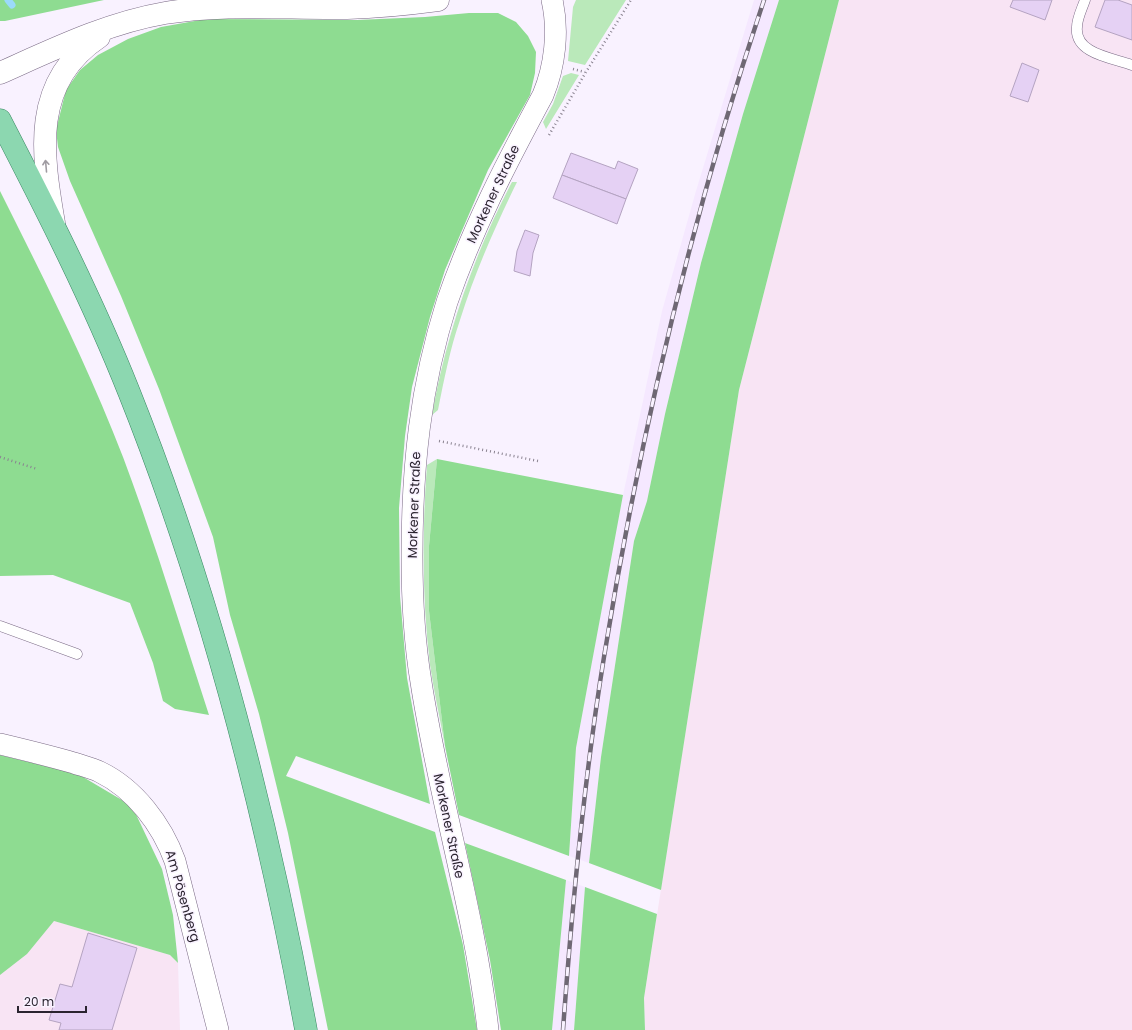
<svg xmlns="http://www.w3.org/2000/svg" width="1132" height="1030" font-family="Poppins,sans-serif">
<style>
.industrial{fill:#f8e4f4}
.built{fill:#f5e8ff}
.green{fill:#bae9ba}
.forest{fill:#8edc91}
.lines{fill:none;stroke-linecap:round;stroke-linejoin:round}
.stream{stroke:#9bdafa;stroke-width:7}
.building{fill:#e5d1f4;stroke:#b4a3c1}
.lane-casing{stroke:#7a6a85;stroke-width:11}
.street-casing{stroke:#7a6a85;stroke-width:22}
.secondary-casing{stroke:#7a6a85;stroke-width:23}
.primary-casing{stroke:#388761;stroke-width:23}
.path{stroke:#8a8390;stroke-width:2.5;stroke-dasharray:1 3;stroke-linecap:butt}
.lane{stroke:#fff;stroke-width:10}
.street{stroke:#fff;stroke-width:21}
.secondary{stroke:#fff;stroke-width:22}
.primary{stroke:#8cd7b0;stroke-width:22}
.rail-casing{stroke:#6f6874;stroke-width:4.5}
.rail{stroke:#f9f2ff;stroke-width:3;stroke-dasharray:9;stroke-linecap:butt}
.oneway{stroke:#a09ca2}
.labels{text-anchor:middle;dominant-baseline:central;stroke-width:3;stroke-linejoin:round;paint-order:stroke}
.street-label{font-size:13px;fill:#2b2430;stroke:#f9f2ff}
</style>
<rect width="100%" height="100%" fill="#f9f2ff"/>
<g class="industrial">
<polygon points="839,0 1132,0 1132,1030 645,1030 644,998 739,390"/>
<polygon points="54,921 170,955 178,963 180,1030 0,1030 0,975 27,954"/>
</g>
<g class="built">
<polygon points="754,0 779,0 743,114 701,263 665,414 647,501 634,541 601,757 589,863 569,856 576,748 618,519 662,311 696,191"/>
<polygon points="566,880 585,887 574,1030 552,1030"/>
</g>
<g class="green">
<polygon points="576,0 626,0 585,65 568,61 573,7"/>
<polygon points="571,73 579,75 546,129 543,122 553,104 563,76"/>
<path d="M512,182H517C495,227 475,272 460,320C450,349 444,380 438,410L432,415C446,335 474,254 512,182Z"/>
<path d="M437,459L429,546V611L445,746C440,719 434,692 430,665C422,599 422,531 427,465Z"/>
</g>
<g class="forest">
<polygon points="0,0 104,0 5,21 0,21"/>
<polygon points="779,0 839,0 739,390 661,890 589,863 601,757 634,541 647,501 665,414 701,263 743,114"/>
<polygon points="469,13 498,13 516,22 528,36 536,52 535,73 530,95 488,170 445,270 430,317 412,387 405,436 399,508 400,596 407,678 430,804 296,756 286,776 435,832 463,945 477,1030 328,1030 288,833 259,714 230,615 213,537 159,389 121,296 70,181 58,147 56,130 66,90 80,70 98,55 128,39 161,27 206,19 357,20 425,17"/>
<path d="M0,191C44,279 88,366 123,457C155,542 181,629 209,715L175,709L163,701L153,663L130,603L53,575L0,576Z"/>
<polygon points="437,459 623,495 576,748 569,856 459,815 445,746 429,611 429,546"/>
<polygon points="0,755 78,774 132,806 162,869 173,915 178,963 170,955 54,921 27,954 0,975"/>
<polygon points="465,843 566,880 552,1030 501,1030 490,960"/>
<polygon points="585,887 657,914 644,998 645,1030 574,1030"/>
</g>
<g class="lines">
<polyline class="stream" points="8,0 12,5"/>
</g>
<g class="building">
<polygon points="1013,0 1052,0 1045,20 1010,7"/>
<polygon points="1105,0 1118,0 1132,5 1132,40 1095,27"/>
<polygon points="1022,63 1039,70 1028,102 1010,96"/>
<polygon points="571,153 615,169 618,161 638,169 626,199 562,175"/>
<polygon points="562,175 626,199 617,224 553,198"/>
<polygon points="525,230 539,235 533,253 530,276 514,271 517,251"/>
<polygon points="88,933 137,948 112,1030 59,1030 61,1023 49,1020 60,984 72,987"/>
</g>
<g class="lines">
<g class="lane-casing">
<g id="lane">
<path d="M1085,0C1082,9 1077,18 1077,27C1074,54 1113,58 1132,65"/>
<polyline points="0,626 77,654"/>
</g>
</g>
<g class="street-casing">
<g id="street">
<path d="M0,744C25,750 50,756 74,763C83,766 92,768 100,772C135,789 162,825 175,861L218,1030"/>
<path d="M488,1030C475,913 439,799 421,682C414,640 412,598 412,556C412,468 420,387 447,302C472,229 507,162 543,95C555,66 559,31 552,0"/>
</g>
</g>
<g class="secondary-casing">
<g id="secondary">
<path d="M0,73C54,49 107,23 165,13C225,3 287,9 347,8C378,7 408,4 438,0"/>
<path d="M54,223C42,153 31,82 99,37"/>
</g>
</g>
<g class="primary-casing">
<path id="primary" d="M0,120C46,209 92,299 129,392C211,597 266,812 306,1030"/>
</g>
<g class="path">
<polyline points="573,69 585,72"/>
<polyline points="549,135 586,72 631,0"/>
<polyline points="439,441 538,461"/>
<polyline points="0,457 37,469"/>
</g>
<use href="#lane" class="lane"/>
<use href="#street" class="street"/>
<use href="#secondary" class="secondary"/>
<use href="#primary" class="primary"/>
<g class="rail-casing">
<path id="rail" d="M563,1030C572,905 584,780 604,657C640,434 692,215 764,0"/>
</g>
<use href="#rail" class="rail"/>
</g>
<defs><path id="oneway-shaft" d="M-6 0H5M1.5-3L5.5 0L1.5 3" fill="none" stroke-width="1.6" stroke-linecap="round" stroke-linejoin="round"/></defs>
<use class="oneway" href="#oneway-shaft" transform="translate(46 166) rotate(-95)"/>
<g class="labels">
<g class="street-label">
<text transform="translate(493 194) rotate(-65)">Morkener Straße</text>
<text transform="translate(414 505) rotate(-88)">Morkener Straße</text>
<text transform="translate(449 826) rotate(78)">Morkener Straße</text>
<text transform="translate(183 896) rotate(74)">Am Pösenberg</text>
</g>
</g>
<path d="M18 1006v6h68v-6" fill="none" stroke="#2b2430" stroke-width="2"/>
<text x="24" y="1006" font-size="12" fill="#2b2430" stroke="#f9f2ff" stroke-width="3" paint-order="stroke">20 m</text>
</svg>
